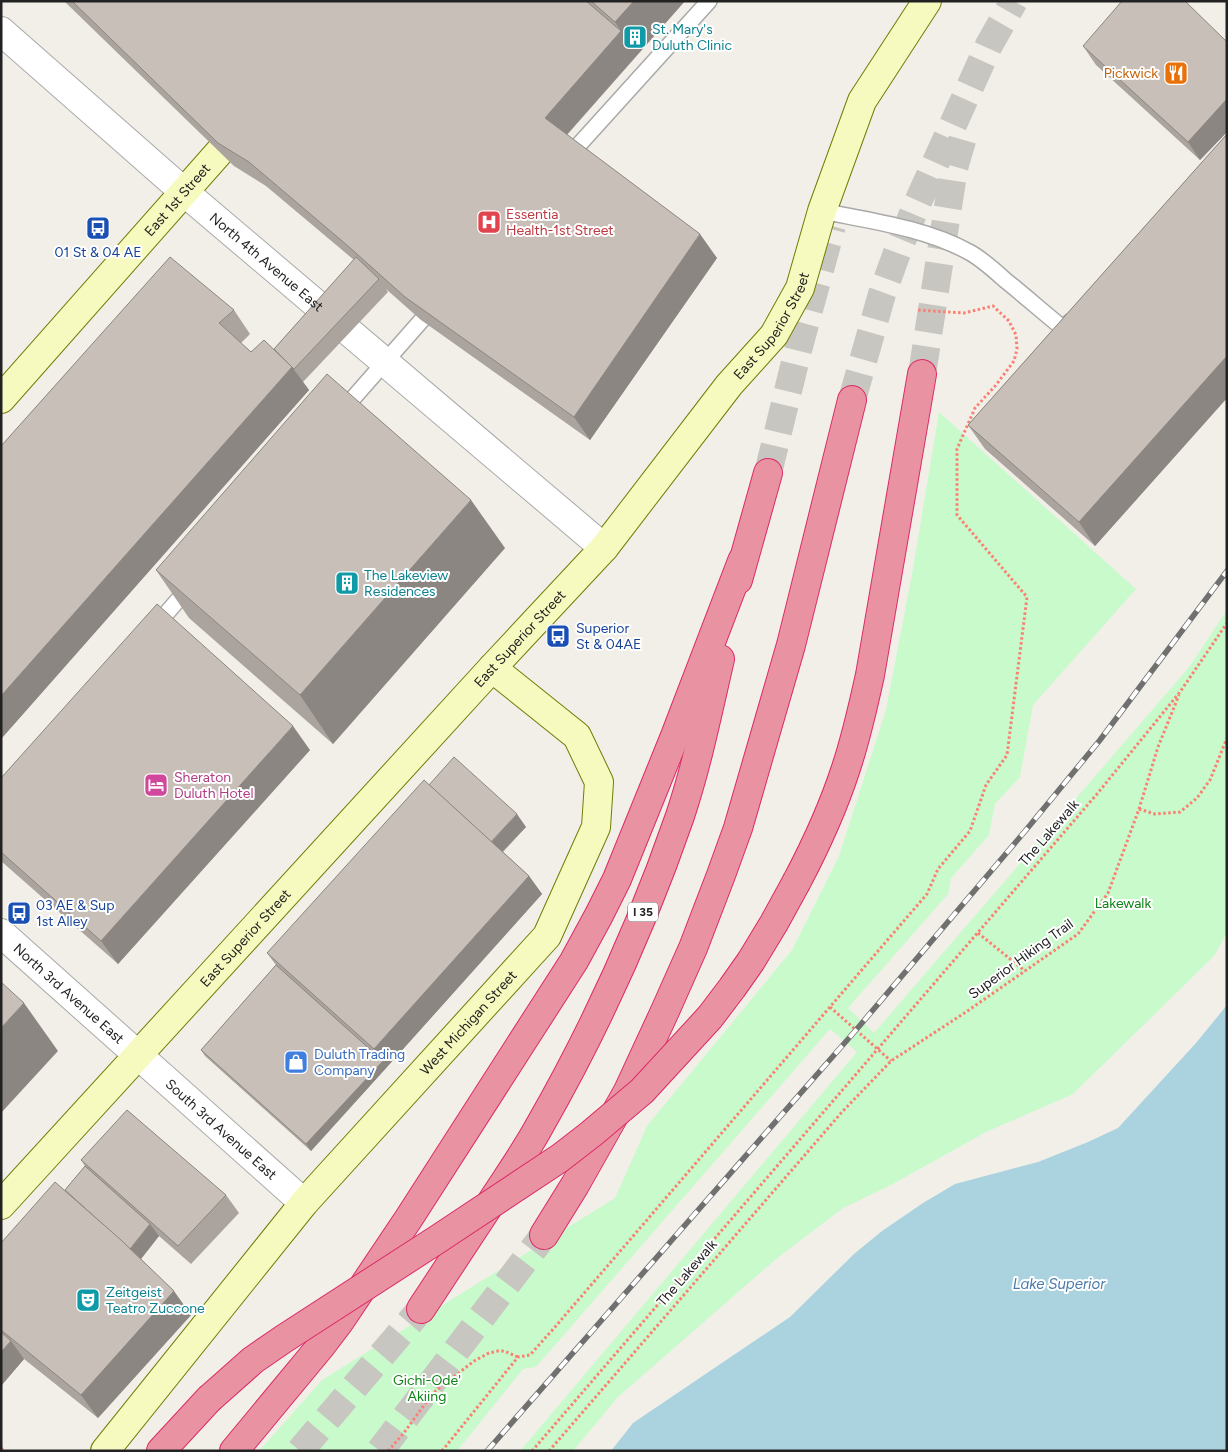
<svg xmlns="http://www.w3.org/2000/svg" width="1228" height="1452" font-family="Figtree,sans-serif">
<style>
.park{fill:#c8facc}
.water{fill:#aad3df}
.pier{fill:#f2efe9}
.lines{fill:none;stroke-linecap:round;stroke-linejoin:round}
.highway-tunnel{stroke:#c8c6c1;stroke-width:28;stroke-dasharray:28 14;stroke-linecap:butt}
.lane-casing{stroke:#a9a9a9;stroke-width:18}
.street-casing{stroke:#a9a9a9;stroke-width:30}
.secondary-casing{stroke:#707d05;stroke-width:30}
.highway-casing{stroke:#dc2a67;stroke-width:30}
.path{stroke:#fa8072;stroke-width:3;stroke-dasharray:2.5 2.5;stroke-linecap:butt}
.lane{stroke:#fff;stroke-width:15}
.street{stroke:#fff;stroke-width:28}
.secondary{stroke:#f7fabf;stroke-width:28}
.highway{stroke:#e892a2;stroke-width:28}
.rail-casing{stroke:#707070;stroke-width:5.5}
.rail{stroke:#fff;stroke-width:4;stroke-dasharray:11;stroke-linecap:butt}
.highway-bridge-casing{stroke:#dc2a67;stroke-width:30;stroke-linecap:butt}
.highway-bridge{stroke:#e892a2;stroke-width:28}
.wall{fill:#aba49e}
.shaded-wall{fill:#8b8681}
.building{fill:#c7bfb8;stroke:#8b8681}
.labels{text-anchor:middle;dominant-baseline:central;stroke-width:4;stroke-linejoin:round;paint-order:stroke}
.shield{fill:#fff;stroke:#646464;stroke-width:1}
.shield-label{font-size:12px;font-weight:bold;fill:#222}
.culture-label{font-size:14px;fill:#0d838f;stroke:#fff;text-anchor:start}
.food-label{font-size:14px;fill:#c56008;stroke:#fff;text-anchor:end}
.street-label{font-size:14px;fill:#222;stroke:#fff}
.health-label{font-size:14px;fill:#be3a42;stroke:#fff;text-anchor:start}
.transit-label{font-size:14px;fill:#164399;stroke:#fff;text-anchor:start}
.hotel-label{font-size:14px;fill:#b23c85;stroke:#fff;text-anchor:start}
.park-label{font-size:14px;fill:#0c8416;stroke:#fff}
.shop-label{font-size:14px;fill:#366cbe;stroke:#fff;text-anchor:start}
.water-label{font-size:15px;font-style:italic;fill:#4a7aab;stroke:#fff}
</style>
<rect width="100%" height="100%" fill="#f2efe9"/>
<polygon class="park" points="939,412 1136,589 1033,705 1020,777 995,804 989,835 951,878 948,894 848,1008 874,1033 1190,666 1227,610 1227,938 1216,958 1074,1096 575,1451 520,1451 857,1052 830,1029 536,1367 523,1369 457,1451 259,1451 322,1380 615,1198 647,1126 792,950 839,856 886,710 912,574"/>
<polygon class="water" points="1227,938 1227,1451 575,1451 619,1399 1074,1096 1215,958"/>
<polygon class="pier" points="1227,935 1227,1005 1196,1043 1118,1128 1088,1142 1038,1162 955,1184 923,1203 882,1231 854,1254 790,1317 633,1423 611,1451 573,1451 618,1397 776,1259 843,1208 891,1185 986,1132 1073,1094 1214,956 1225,936"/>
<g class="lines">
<g class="highway-tunnel">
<polyline points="922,374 954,168 964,134"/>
<polyline points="852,400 882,294 898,250 917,204 989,45 1014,1"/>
<polyline points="768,473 798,350 832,226"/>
<polyline points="300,1451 421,1309"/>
<polyline points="380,1451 544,1235"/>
</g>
<g class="lane-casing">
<g id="lane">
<polyline points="567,158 709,1"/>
<path d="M822,211C871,221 925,228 969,252C982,259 994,270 1005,280C1025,296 1044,313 1064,329L1071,321"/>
<polyline points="341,412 435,305"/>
<polyline points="153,629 190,586"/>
</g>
</g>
<g class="street-casing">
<g id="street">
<path id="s1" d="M1,31L183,191L604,548"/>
<path id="s2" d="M1,933L304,1203"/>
</g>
</g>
<g class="secondary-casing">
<g id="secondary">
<path id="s3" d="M1,399L245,123"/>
<path id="s4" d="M1,1205L492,668L604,548L729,385L774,335L800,288L822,211L862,101L927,1"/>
<path id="s5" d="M105,1451L304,1203L547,936L596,827L599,782L577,736L492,668"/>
</g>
</g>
<g class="highway-casing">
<g id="highway">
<polyline points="738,580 768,473"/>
<path d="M797,881C816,845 833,808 846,768C856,738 863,707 870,675L922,374"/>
<polyline points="544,1235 575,1185 628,1091 665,1011 693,948 721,875 738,828 791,645 852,400"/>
<path d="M421,1309C446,1271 471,1233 496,1195C511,1172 527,1149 540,1125C596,1027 643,923 680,816C697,765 708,711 720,659"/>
<polyline points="161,1451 209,1399"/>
<polyline points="234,1451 321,1346 340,1321 409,1218 574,961 599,915 617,879 675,736 742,561"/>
</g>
</g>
<g class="path">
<polyline points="1139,809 1155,814 1180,812 1197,798 1210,780 1227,738"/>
<polyline points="978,933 1025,971"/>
<polyline points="830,1007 891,1061"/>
<polyline points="1,1448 4,1451"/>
<polyline points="388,1451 403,1434 433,1393 474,1361 489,1353 498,1351 504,1351 518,1357"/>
<polyline points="442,1451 518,1357 530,1355 555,1327 927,894 938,869 970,831 986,785 1007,755 1027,597 957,515 957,449 975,408 996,385 1014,361 1017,349 1016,335 1009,321 993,306 964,313 918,310"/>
<polyline points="532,1451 1097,794 1180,692 1227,623"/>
<polyline points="549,1451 842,1112 891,1061 966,1012 1078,934 1108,893 1139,809 1158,747 1179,695"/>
</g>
<use href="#lane" class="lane"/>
<use href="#street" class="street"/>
<use href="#secondary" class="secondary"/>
<use href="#highway" class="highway"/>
<g class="rail-casing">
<polyline id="rail" points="487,1451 856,1030 1026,830 1100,740 1227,571"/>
</g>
<use href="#rail" class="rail"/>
<g class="highway-bridge-casing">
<polyline id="highway-bridge" points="209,1399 253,1360 285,1338 438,1239 560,1158 591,1134 642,1091 710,1017 732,988 751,961 774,923 797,881"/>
</g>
<use href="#highway-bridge" class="highway-bridge"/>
</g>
<g class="wall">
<polygon points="64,1 685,1 567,135 717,258 590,440 421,320 386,289 388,292 303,382 309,390 1,739 1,446 234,310 250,334 241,343 251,352 274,349 354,260 266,186 234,166"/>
<polygon points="1227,42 1227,132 1200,160 1096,65 1083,46"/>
<polygon points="1227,134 1227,398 1095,546 985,449 968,425"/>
<polygon points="505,548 333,744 189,618 156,570"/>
<polygon points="310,750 118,964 1,861 1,778"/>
<polygon points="429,785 526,827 503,852 529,876 542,894 387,1067 311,1151 205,1056 201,1050 276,965 267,953"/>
<polygon points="81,1160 226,1195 239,1213 191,1264 159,1236 141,1259 191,1315 98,1418 24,1359 1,1386 1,1243 65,1190 85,1166"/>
</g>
<g class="shaded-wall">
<polygon points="634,1 685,1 561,141 545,118 621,31 615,22"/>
<polygon points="1227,99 1227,132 1200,160 1188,142"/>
<polygon points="700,234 717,258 590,440 574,417"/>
<polygon points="1227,356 1227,398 1095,546 1079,522"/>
<polygon points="292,367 309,390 1,739 1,696"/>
<polygon points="471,500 505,548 333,744 300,695"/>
<polygon points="293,726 310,750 118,964 101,941"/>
<polygon points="517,814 526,827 499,855 491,843"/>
<polygon points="529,876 542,894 387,1067 311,1151 306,1144 383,1061 374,1049"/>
<polygon points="24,1003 58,1051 1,1113 1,1028"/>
<polygon points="150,1224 159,1236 137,1264 129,1251"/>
<polygon points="174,1291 191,1315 98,1418 81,1395"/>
<polygon points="11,1341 24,1359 1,1386 1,1352"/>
</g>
<g class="building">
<polygon points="72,1 586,1 621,31 545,118 700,234 574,417 405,297 348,246 249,162 218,143"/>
<polygon points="591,1 634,1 615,22"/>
<polygon points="1122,1 1185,1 1227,42 1227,99 1188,142 1083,46"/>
<polygon points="1227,134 1227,356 1079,522 968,425"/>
<polygon points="170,257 234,310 219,323 251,352 264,340 292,367 1,696 1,446"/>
<polygon points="356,257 379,279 294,369 274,349"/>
<polygon points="327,374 471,500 300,695 156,570"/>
<polygon points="157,604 293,726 101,941 1,852 1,778"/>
<polygon points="454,757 517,814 491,842 429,785"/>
<polygon points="424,780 529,876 374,1049 267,953"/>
<polygon points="276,965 383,1061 306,1144 201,1050"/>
<polygon points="1,982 24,1003 1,1028"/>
<polygon points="127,1110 226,1195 178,1246 81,1160"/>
<polygon points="85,1166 150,1224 130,1249 65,1190"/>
<polygon points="55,1182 121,1240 174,1291 81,1395 1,1330 1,1243"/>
<polygon points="1,1332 11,1341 1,1352"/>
</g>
<defs>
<g id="building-square" transform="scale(1.25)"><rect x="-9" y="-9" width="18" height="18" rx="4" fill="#0f9aa8" stroke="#fff"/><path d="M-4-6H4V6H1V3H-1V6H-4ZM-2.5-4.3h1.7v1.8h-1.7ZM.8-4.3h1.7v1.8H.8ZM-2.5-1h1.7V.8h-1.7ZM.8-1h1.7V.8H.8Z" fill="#fff"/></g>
<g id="restaurant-square" transform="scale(1.25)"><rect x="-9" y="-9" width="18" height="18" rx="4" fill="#e8710a" stroke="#fff"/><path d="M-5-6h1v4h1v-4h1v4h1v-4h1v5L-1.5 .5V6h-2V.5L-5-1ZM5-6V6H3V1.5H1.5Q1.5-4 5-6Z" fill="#fff"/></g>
<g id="hospital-square" transform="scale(1.25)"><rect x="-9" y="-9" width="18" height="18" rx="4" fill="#e0444e" stroke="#fff"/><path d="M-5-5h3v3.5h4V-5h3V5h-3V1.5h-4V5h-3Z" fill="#fff"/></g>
<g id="bus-square" transform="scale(1.25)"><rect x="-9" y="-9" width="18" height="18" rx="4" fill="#1a4fb4" stroke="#fff"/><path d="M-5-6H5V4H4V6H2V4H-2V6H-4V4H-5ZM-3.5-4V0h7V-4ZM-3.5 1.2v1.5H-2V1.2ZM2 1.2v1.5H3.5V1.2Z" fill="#fff"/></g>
<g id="hotel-square" transform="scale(1.25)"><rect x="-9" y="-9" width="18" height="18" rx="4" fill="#d1479c" stroke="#fff"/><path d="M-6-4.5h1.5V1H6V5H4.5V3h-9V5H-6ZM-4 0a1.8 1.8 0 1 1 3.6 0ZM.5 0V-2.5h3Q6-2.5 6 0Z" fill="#fff"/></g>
<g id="shop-square" transform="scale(1.25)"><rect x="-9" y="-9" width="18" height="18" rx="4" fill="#3f7fe0" stroke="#fff"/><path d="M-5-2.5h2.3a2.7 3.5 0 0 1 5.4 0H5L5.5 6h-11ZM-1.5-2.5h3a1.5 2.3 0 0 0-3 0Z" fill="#fff"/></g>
<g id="theatre-square" transform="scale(1.25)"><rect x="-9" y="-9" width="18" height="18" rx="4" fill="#0f9aa8" stroke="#fff"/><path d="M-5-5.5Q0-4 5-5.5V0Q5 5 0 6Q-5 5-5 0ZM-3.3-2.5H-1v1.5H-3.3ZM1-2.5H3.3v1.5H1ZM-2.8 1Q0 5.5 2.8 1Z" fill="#fff"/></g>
</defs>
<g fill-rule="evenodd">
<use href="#building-square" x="635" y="37"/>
<use href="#restaurant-square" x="1176" y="73"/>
<use href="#hospital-square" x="489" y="222"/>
<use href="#bus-square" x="98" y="228"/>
<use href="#building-square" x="347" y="583"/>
<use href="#bus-square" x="558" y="636"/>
<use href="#hotel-square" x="156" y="785"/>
<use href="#bus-square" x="19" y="913"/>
<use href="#shop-square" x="296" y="1062"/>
<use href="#theatre-square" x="88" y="1300"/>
</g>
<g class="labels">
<rect class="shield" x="628" y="902.5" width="30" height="19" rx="4"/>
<g class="shield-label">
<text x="643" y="912">I 35</text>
</g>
<g class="culture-label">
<text x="652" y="29">St. Mary's<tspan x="652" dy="16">Duluth Clinic</tspan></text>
<text x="364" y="575">The Lakeview<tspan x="364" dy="16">Residences</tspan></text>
<text x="106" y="1292">Zeitgeist<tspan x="106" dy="16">Teatro Zuccone</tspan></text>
</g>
<g class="food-label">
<text x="1158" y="73">Pickwick</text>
</g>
<g class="street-label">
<text stroke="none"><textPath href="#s3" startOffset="266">East 1st Street</textPath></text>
<text stroke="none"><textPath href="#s1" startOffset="352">North 4th Avenue East</textPath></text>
<text stroke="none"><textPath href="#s4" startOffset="1171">East Superior Street</textPath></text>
<text stroke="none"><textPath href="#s4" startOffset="768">East Superior Street</textPath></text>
<text transform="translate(1049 833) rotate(-49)">The Lakewalk</text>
<text stroke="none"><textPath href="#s4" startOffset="362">East Superior Street</textPath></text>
<text transform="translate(1021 959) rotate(-36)">Superior Hiking Trail</text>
<text stroke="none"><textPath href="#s2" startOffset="91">North 3rd Avenue East</textPath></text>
<text stroke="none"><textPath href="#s5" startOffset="562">West Michigan Street</textPath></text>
<text stroke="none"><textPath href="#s2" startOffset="295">South 3rd Avenue East</textPath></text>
<text transform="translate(687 1273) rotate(-49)">The Lakewalk</text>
</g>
<g class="health-label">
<text x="506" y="214">Essentia<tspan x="506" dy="16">Health-1st Street</tspan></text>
</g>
<g class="transit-label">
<text x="98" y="252" text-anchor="middle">01 St &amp; 04 AE</text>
<text x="576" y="628">Superior<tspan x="576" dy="16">St &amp; 04AE</tspan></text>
<text x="36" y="905">03 AE &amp; Sup<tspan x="36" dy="16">1st Alley</tspan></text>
</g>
<g class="hotel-label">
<text x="174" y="777">Sheraton<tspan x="174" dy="16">Duluth Hotel</tspan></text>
</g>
<g class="park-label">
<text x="1123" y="903">Lakewalk</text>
<text x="427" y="1380">Gichi-Ode'<tspan x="427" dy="16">Akiing</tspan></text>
</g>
<g class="shop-label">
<text x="314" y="1054">Duluth Trading<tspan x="314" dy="16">Company</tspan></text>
</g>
<g class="water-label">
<text x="1059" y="1284">Lake Superior</text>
</g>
</g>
<rect width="1228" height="1452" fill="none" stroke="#222222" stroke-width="5"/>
</svg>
